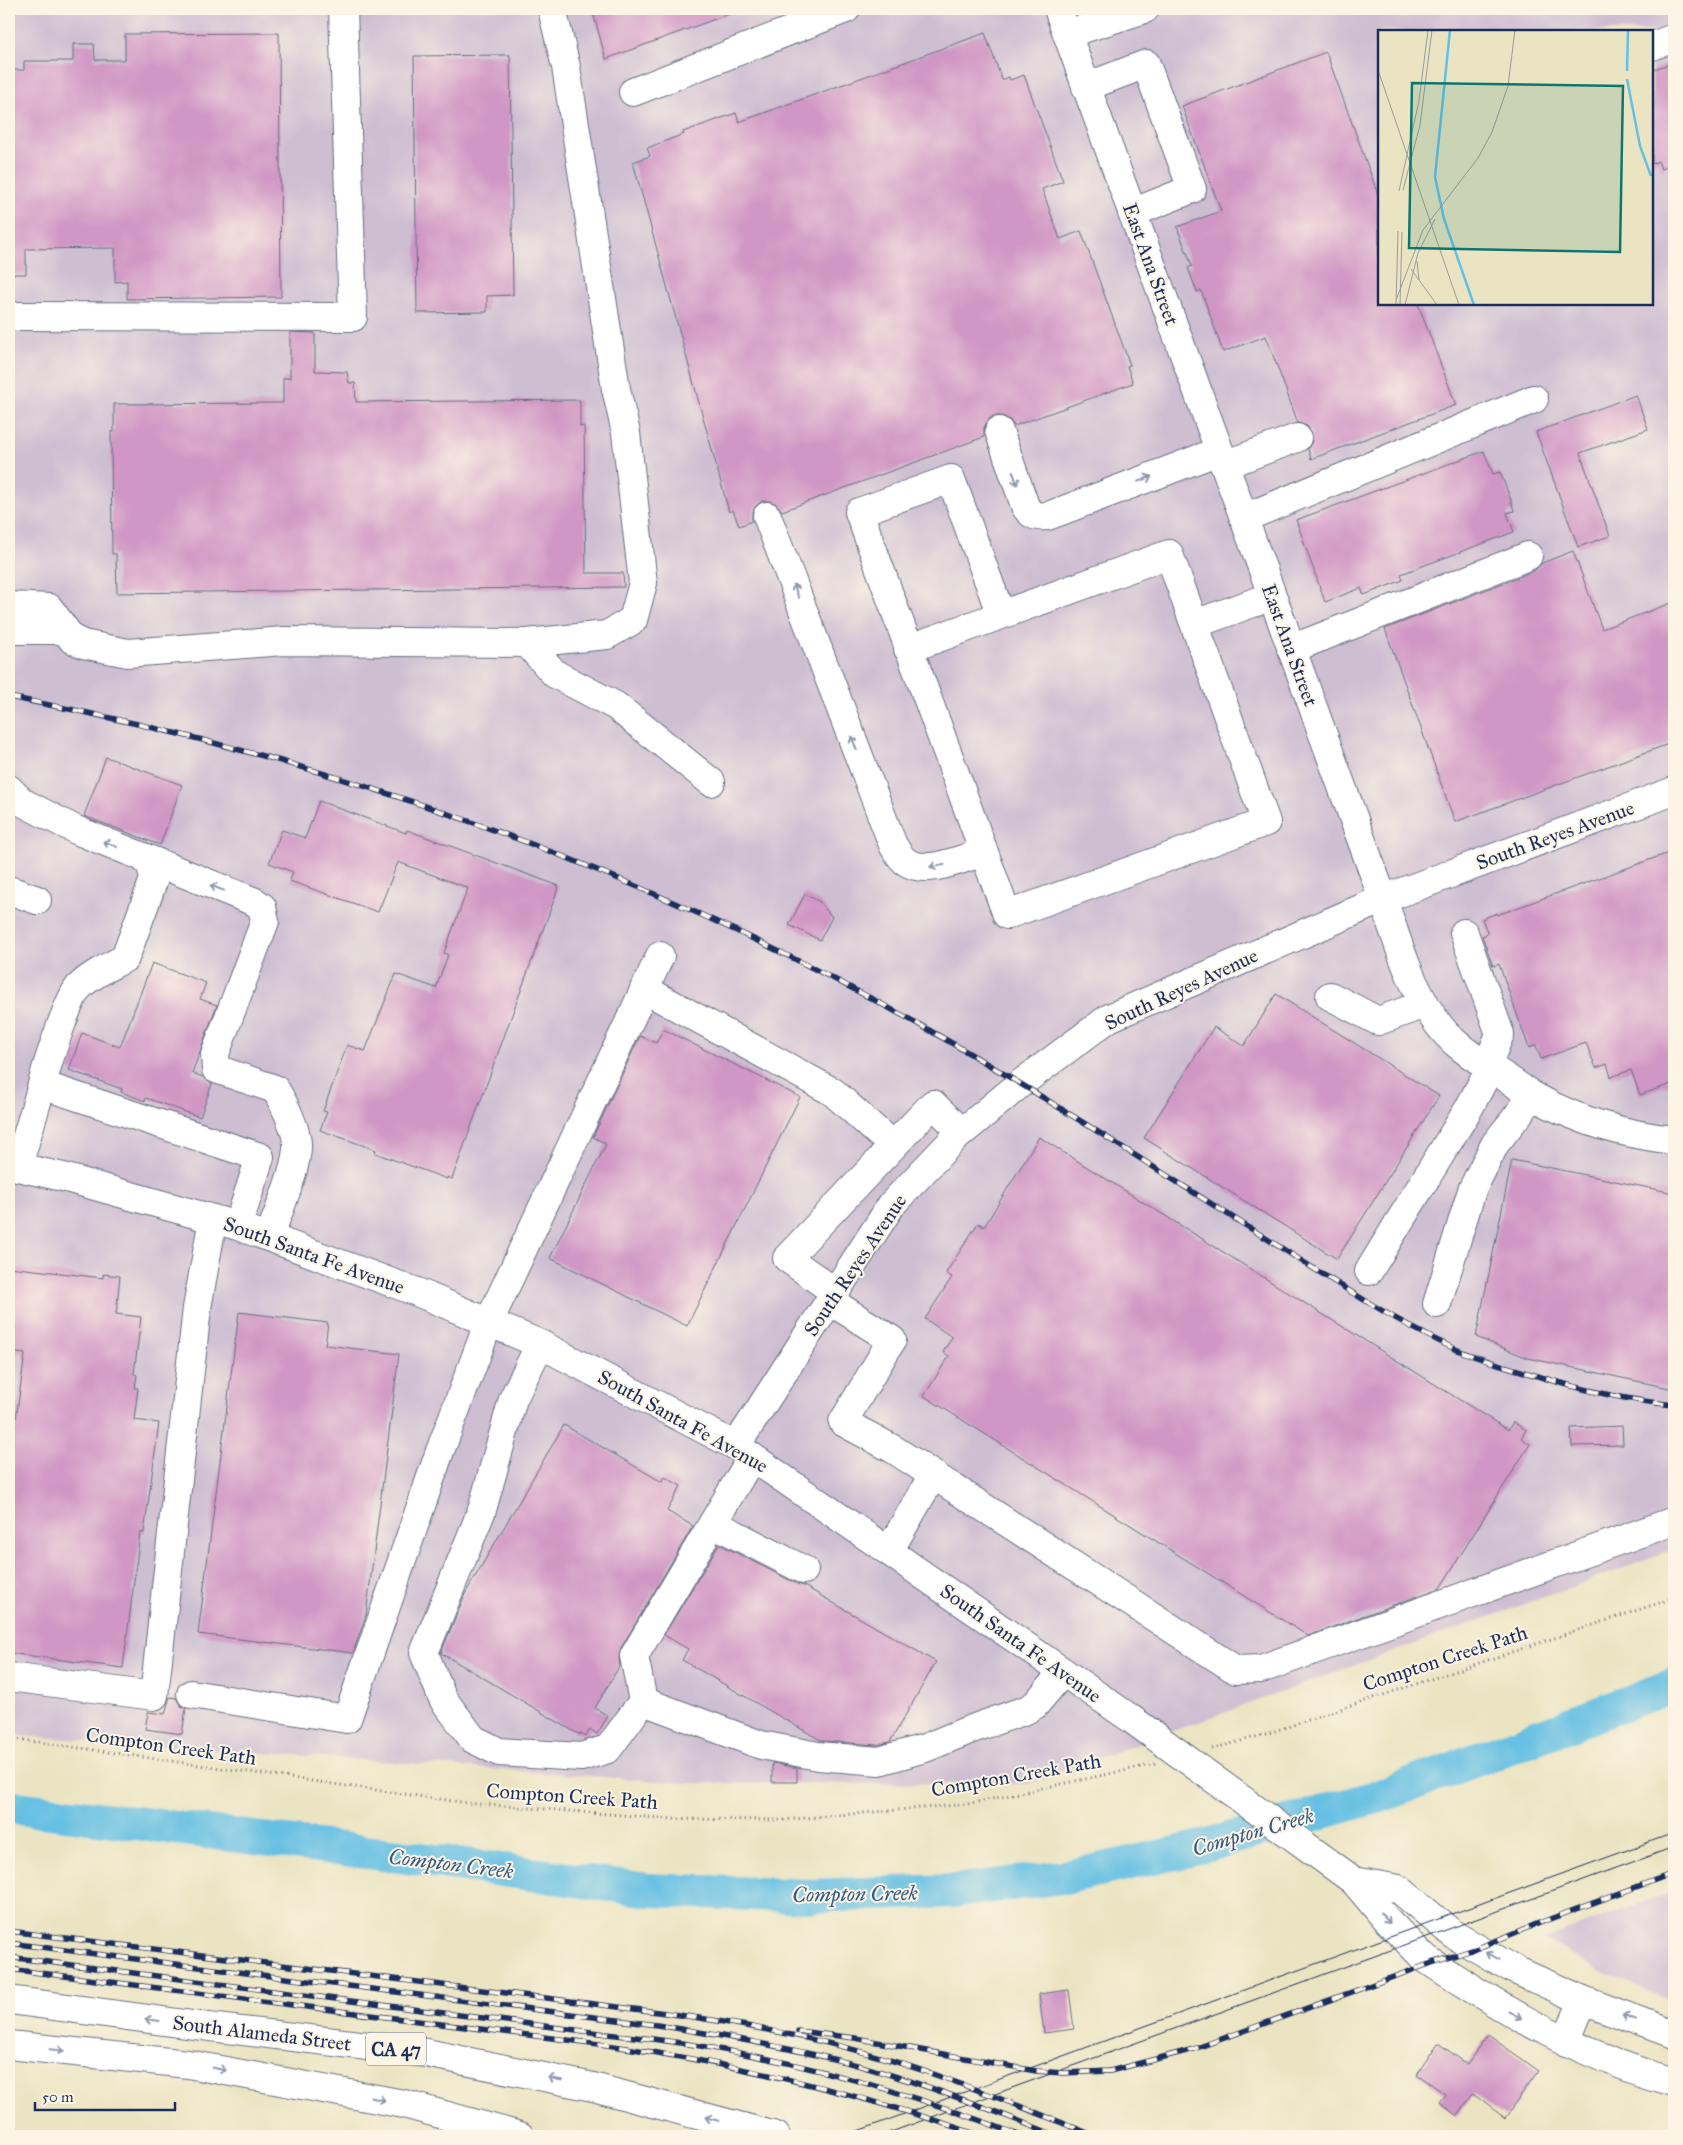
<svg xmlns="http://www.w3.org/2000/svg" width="1683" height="2145" font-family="'IM FELL Great Primer',serif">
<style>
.industrial{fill:#cdbed2;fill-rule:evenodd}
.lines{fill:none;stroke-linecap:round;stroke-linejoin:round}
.river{stroke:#66c0e3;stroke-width:34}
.building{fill:#d096c5}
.minor-casing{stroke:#646e81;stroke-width:30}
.major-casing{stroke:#646e81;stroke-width:30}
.path{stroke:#646e81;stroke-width:3;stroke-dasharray:1 4;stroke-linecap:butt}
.minor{stroke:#fff;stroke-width:28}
.major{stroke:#fff;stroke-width:28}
.tram{stroke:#1b2f5e;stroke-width:1}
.rail-casing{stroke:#1b2f5e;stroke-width:5.5}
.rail{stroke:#fcf5e5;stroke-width:4;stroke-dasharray:11;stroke-linecap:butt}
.oneway{stroke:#8d97ae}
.labels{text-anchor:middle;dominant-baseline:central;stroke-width:4;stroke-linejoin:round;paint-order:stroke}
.shield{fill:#fcf5e5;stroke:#5e6a86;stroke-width:1}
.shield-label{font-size:19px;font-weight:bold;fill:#1b2f5e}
.street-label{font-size:20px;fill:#1b2f5e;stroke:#fcf5e5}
.water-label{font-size:21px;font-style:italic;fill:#325a86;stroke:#fcf5e5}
.inset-river{fill:none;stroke:#66c0e3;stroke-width:2.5}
.inset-road{fill:none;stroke:#989c9a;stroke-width:1}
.view{fill:#0f766e;fill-opacity:0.15;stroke:#0f766e;stroke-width:2.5}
.inset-edge{fill:none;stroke:#1b2f5e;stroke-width:2.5}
</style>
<rect width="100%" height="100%" fill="#fcf5e5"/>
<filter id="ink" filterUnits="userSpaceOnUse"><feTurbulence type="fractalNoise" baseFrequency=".02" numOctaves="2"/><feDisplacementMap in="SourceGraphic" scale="10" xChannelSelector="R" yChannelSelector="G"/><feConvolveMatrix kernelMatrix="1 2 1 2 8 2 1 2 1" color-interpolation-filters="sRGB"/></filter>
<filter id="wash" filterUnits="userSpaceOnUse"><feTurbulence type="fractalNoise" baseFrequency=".0096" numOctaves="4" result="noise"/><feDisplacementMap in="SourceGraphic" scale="20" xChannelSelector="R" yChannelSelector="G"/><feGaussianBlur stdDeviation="1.12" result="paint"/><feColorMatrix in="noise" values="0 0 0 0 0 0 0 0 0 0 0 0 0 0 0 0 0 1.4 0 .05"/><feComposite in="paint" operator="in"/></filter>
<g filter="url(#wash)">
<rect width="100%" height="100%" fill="#ebe4c2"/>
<g class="industrial">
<path d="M9,9H1674V1550L1027,1784L688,1783L9,1735ZM1379,31H1652V304H1379Z"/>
<polygon points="1674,1891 1674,2000 1604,1973 1544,1939"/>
</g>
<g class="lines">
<polyline class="river" points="9,1807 406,1857 649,1890 811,1896 954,1891 1071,1876 1190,1850 1383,1795 1674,1685"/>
</g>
<g id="blocks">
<g class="building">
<polygon points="592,9 737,9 737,11 606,59"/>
<polygon points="279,33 281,297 127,299 127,281 115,282 115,248 26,249 26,274 9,274 9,70 24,70 24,61 73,61 73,44 94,44 95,60 125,60 125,34"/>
<polygon points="985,33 1002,80 1009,77 1010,80 1024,75 1063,181 1042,189 1060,239 1081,231 1130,365 1127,366 1133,383 1014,426 1010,420 1002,416 993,416 988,420 984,428 984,437 782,511 776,504 769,501 762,501 755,507 752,514 752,521 739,526 733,510 729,512 633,162 650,156 647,148 684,134 683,132 736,113 739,122"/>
<polygon points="1326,52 1379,197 1379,304 1418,304 1456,405 1311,459 1308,449 1312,441 1312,433 1307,426 1298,423 1266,336 1223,352 1201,290 1197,292 1188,268 1192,266 1177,227 1221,211 1182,106"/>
<polygon points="510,55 513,295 487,296 487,312 417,313 414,56"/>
<polygon points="1674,62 1674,164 1661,169 1658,161 1652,164 1652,70"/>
<polygon points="290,332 315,333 315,371 347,372 349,383 355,383 356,402 580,400 580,427 584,426 586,573 623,573 624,587 117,593 116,554 112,554 111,432 114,432 114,404 283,403 283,378 290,378"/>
<polygon points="1636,395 1648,429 1580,453 1610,536 1578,547 1536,432"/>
<polygon points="1484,451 1493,474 1500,472 1511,500 1514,511 1507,513 1514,532 1401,574 1403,580 1364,595 1361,588 1325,602 1296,520"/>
<polygon points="1573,551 1602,629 1674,602 1674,742 1455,822 1385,629 1534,571 1542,563"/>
<polygon points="106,757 182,785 160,845 84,816"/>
<polygon points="319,801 406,833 407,830 559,886 452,1179 447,1177 447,1179 375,1153 376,1150 320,1130 327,1112 323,1111 347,1045 365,1051 396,974 436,988 448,955 444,953 468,888 398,862 378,912 290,881 293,872 269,863 282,830 305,838"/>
<polygon points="1674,851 1674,1083 1640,1095 1631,1070 1611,1077 1607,1064 1596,1068 1586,1043 1541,1059 1536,1045 1529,1048 1499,964 1493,966 1482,936 1488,934 1482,919 1497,913 1497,915"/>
<polygon points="805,894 820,902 832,917 820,940 789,925"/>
<polygon points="152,963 206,983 200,999 217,1005 192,1073 203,1077 212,1084 200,1117 146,1098 145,1101 121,1092 122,1089 69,1070 82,1033 120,1047"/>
<polygon points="1276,994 1439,1096 1337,1259 1144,1138 1214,1027 1244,1046"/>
<polygon points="663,1029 800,1097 687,1326 550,1258 606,1144 593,1137 640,1036 656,1043"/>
<polygon points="1039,1137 1508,1430 1513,1422 1526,1430 1521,1438 1530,1444 1440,1588 1308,1636 924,1396 949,1356 943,1352 952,1337 925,1319 952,1277 946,1273 978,1223 984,1227"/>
<polygon points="1512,1160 1674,1193 1674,1389 1528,1358 1476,1337"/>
<polygon points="9,1267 103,1278 103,1274 120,1276 116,1314 141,1317 134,1374 137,1375 135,1388 138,1388 134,1420 159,1423 144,1533 140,1533 123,1668 9,1653 9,1469 25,1354 9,1352"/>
<polygon points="239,1312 328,1323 325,1345 399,1354 366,1615 353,1653 198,1634"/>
<polygon points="564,1425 662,1482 665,1477 681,1486 667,1511 693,1526 621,1648 619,1658 620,1665 595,1708 608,1716 597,1734 590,1729 586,1737 580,1733 580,1735 441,1653 465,1594"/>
<polygon points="1622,1426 1623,1445 1572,1446 1571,1428"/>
<polygon points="719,1544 797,1584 804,1586 936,1662 890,1742 877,1745 822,1741 682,1660 688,1649 664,1635"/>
<polygon points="170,1697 176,1698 181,1706 186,1708 182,1734 145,1729 148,1712 165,1714"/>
<polygon points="772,1763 797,1768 797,1782 772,1782"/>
<polygon points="1069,1990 1074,2029 1044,2033 1039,1994"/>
<polygon points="1488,2035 1539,2071 1505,2118 1473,2094 1457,2116 1439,2102 1445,2094 1417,2074 1438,2043 1467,2064"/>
</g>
</g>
</g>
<g filter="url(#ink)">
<use href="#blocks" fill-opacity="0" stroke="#646e81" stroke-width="1"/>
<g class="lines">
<g class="minor-casing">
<g id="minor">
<path d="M1058,9L1383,899C1397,940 1409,982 1433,1017C1450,1043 1474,1058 1499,1073C1512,1081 1524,1091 1537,1098C1579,1121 1627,1135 1674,1140"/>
<polyline points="1067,34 1145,9"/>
<polyline points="1652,46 1674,38"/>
<polyline points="1086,87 1146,64 1192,189 1132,213"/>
<polyline points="633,92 846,9"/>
<polyline points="9,316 353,317 343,9"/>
<path d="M999,431L1025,506C1031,516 1036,517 1048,516L1219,451"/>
<polyline points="1224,465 1297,438"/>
<path d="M767,516L893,845C896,850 900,857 905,861C925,876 962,859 983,852"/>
<polyline points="1244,518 1534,399"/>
<polyline points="9,606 49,608 72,639 83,644 128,653 284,641 527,643 607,635 633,620 643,583 626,433 616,389 566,67 552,9"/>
<polyline points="1195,624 1272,596"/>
<polyline points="9,630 64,630"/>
<polyline points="527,643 555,674 616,706 711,782"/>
<polyline points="908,649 1001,615 951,479 859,512 1007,915 1266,822 1169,554 1001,615"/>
<polyline points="1291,649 1528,556"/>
<path d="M9,789L22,802L76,830L255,902L262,907L265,921L215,1054L216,1069L275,1089C283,1101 296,1128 297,1143C299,1164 277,1215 269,1237"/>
<polyline points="9,890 37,900"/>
<polyline points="1464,933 1500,1034 1487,1066"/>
<polyline points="644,989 833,1092 893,1146"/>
<polyline points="1330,996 1378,1021 1425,1004"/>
<path d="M42,1085C46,1067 68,999 79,987C92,974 109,967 125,958L154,879L151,865L144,858"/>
<polyline points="18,1166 42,1085 260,1157 238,1226"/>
<polyline points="1369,1271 1469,1108 1490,1068"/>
<polyline points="835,1292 787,1258 933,1104 962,1132"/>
<polyline points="830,1301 892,1340 843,1422 893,1449 1236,1670 1261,1669 1674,1521"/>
<polyline points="1437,1304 1472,1190 1495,1144 1533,1096"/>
<polyline points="540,1344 513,1399 482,1510 424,1653 443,1699 473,1739 499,1752 581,1757 608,1749 643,1701"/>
<polyline points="736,1446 892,1204 954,1139 1020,1084 1109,1018 1383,899 1674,791"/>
<polyline points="752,1457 634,1656 643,1701 761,1745 818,1756 879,1761 925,1748 969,1730 1026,1710 1035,1705 1063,1672"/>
<polyline points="713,1523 804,1570"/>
<polyline points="889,1551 933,1475"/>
<polyline points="9,1677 154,1696 197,1308 213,1219"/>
<polyline points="191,1694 347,1719 440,1451 489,1322 660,956"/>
</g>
</g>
<g class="major-casing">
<g id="major">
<path d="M9,1165L63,1177L238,1226L417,1292L540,1344L736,1446L1130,1718L1354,1881L1385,1918L1423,1957L1432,1963C1508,2013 1585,2058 1674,2082"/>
<polyline points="1354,1881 1399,1889 1454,1935 1515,1970 1583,2000 1674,2034"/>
<polyline points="9,2000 193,2025 426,2053 593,2087 776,2136"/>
<polyline points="1566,2042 1583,2000"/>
<polyline points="9,2045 188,2064 404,2104 520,2136"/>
</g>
</g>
<g class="path">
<polyline points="9,1738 467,1803 672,1819 781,1820 968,1804 1155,1764"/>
<polyline points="1212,1749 1266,1734 1674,1598"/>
</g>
<use href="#minor" class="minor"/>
<use href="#major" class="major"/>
<g class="tram">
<polyline points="844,2136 1674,1833"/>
<polyline points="880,2136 1674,1847"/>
</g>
<g class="rail-casing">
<g id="rail">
<path d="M9,697C327,757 637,867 920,1025C1029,1086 1134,1155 1240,1222C1310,1265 1378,1313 1453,1348C1478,1359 1505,1366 1531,1374C1578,1389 1625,1400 1674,1405"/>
<path d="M9,1931L658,2012C747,2024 836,2041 921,2070C980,2090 1038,2113 1095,2136"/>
<path d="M9,1943L657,2025C725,2036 794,2048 861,2066C928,2085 992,2110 1057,2136"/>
<path d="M9,1957L607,2034C749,2047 889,2084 1021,2136"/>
<path d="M9,1969L607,2045C737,2064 857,2092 981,2136"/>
<polyline points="798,2031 855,2038 1036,2071 1063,2073 1110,2071 1194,2049 1432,1963 1478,1948 1539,1923 1674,1873"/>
</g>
</g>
<use href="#rail" class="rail"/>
</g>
<defs><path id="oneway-shaft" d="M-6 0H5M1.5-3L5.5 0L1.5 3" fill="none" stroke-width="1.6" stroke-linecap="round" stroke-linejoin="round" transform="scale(1.25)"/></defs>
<g class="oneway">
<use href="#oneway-shaft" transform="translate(1015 478) rotate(71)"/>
<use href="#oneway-shaft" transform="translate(1145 479) rotate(-21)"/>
<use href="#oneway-shaft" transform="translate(796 591) rotate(-111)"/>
<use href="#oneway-shaft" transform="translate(854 743) rotate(-111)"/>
<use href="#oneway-shaft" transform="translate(110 844) rotate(-158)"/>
<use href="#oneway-shaft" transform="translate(937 866) rotate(172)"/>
<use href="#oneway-shaft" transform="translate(217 888) rotate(-159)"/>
<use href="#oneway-shaft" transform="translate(1385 1918) rotate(48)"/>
<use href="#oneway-shaft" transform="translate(1492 1956) rotate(-150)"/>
<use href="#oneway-shaft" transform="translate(1515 2015) rotate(28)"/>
<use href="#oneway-shaft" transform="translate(1629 2017) rotate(-159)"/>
<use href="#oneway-shaft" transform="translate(152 2020) rotate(-172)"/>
<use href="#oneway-shaft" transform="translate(57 2050) rotate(6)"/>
<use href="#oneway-shaft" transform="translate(219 2069) rotate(11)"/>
<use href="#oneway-shaft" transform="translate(555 2079) rotate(-168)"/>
<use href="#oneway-shaft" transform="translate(378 2099) rotate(11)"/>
<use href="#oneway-shaft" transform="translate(712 2119) rotate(-165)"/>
</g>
</g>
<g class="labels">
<rect class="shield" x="366" y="2032.5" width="60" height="33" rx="4"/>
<g class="shield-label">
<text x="396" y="2049">CA 47</text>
</g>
<g class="street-label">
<text transform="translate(1151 264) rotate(70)">East Ana Street</text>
<text transform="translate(1290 645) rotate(70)">East Ana Street</text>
<text transform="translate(1555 835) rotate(-20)">South Reyes Avenue</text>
<text transform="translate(1181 989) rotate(-25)">South Reyes Avenue</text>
<text transform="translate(314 1255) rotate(20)">South Santa Fe Avenue</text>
<text transform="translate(855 1265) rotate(-56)">South Reyes Avenue</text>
<text transform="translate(683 1421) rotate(29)">South Santa Fe Avenue</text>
<text transform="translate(1021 1643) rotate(35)">South Santa Fe Avenue</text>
<text transform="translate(1445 1658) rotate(-18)">Compton Creek Path</text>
<text transform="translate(171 1746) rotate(8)">Compton Creek Path</text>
<text transform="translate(1016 1775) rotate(-10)">Compton Creek Path</text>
<text transform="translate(572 1796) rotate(4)">Compton Creek Path</text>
<text transform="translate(262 2033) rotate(7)">South Alameda Street</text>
</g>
<g class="water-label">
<text transform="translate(1253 1832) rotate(-16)">Compton Creek</text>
<text transform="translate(451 1864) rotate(7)">Compton Creek</text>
<text transform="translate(855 1894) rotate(-1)">Compton Creek</text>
</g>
</g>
<g transform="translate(1378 30)">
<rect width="275" height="275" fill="#ebe4c2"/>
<path class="inset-river" d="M72,0L57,147L66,189L96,275M249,41L250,0M249,49L262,116L273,146"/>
<path class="inset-road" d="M0,40L81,275M25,160L42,95L54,0M21,161L41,71L50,0M39,231L41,250M33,239L59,275M18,270L45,200L100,128L114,102L130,56L137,0M18,275L20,201M22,275L24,202M27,275L40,223L57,189"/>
<path class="view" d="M34,53L245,56L242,222L31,218Z"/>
<rect width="275" height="275" class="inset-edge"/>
</g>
<rect width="1683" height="2145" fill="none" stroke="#fcf5e5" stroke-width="30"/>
<path d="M35 2102v8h140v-8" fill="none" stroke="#1b2f5e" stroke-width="2.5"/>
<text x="42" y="2102" font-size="15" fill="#1b2f5e" stroke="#fcf5e5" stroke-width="4" paint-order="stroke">50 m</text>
</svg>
